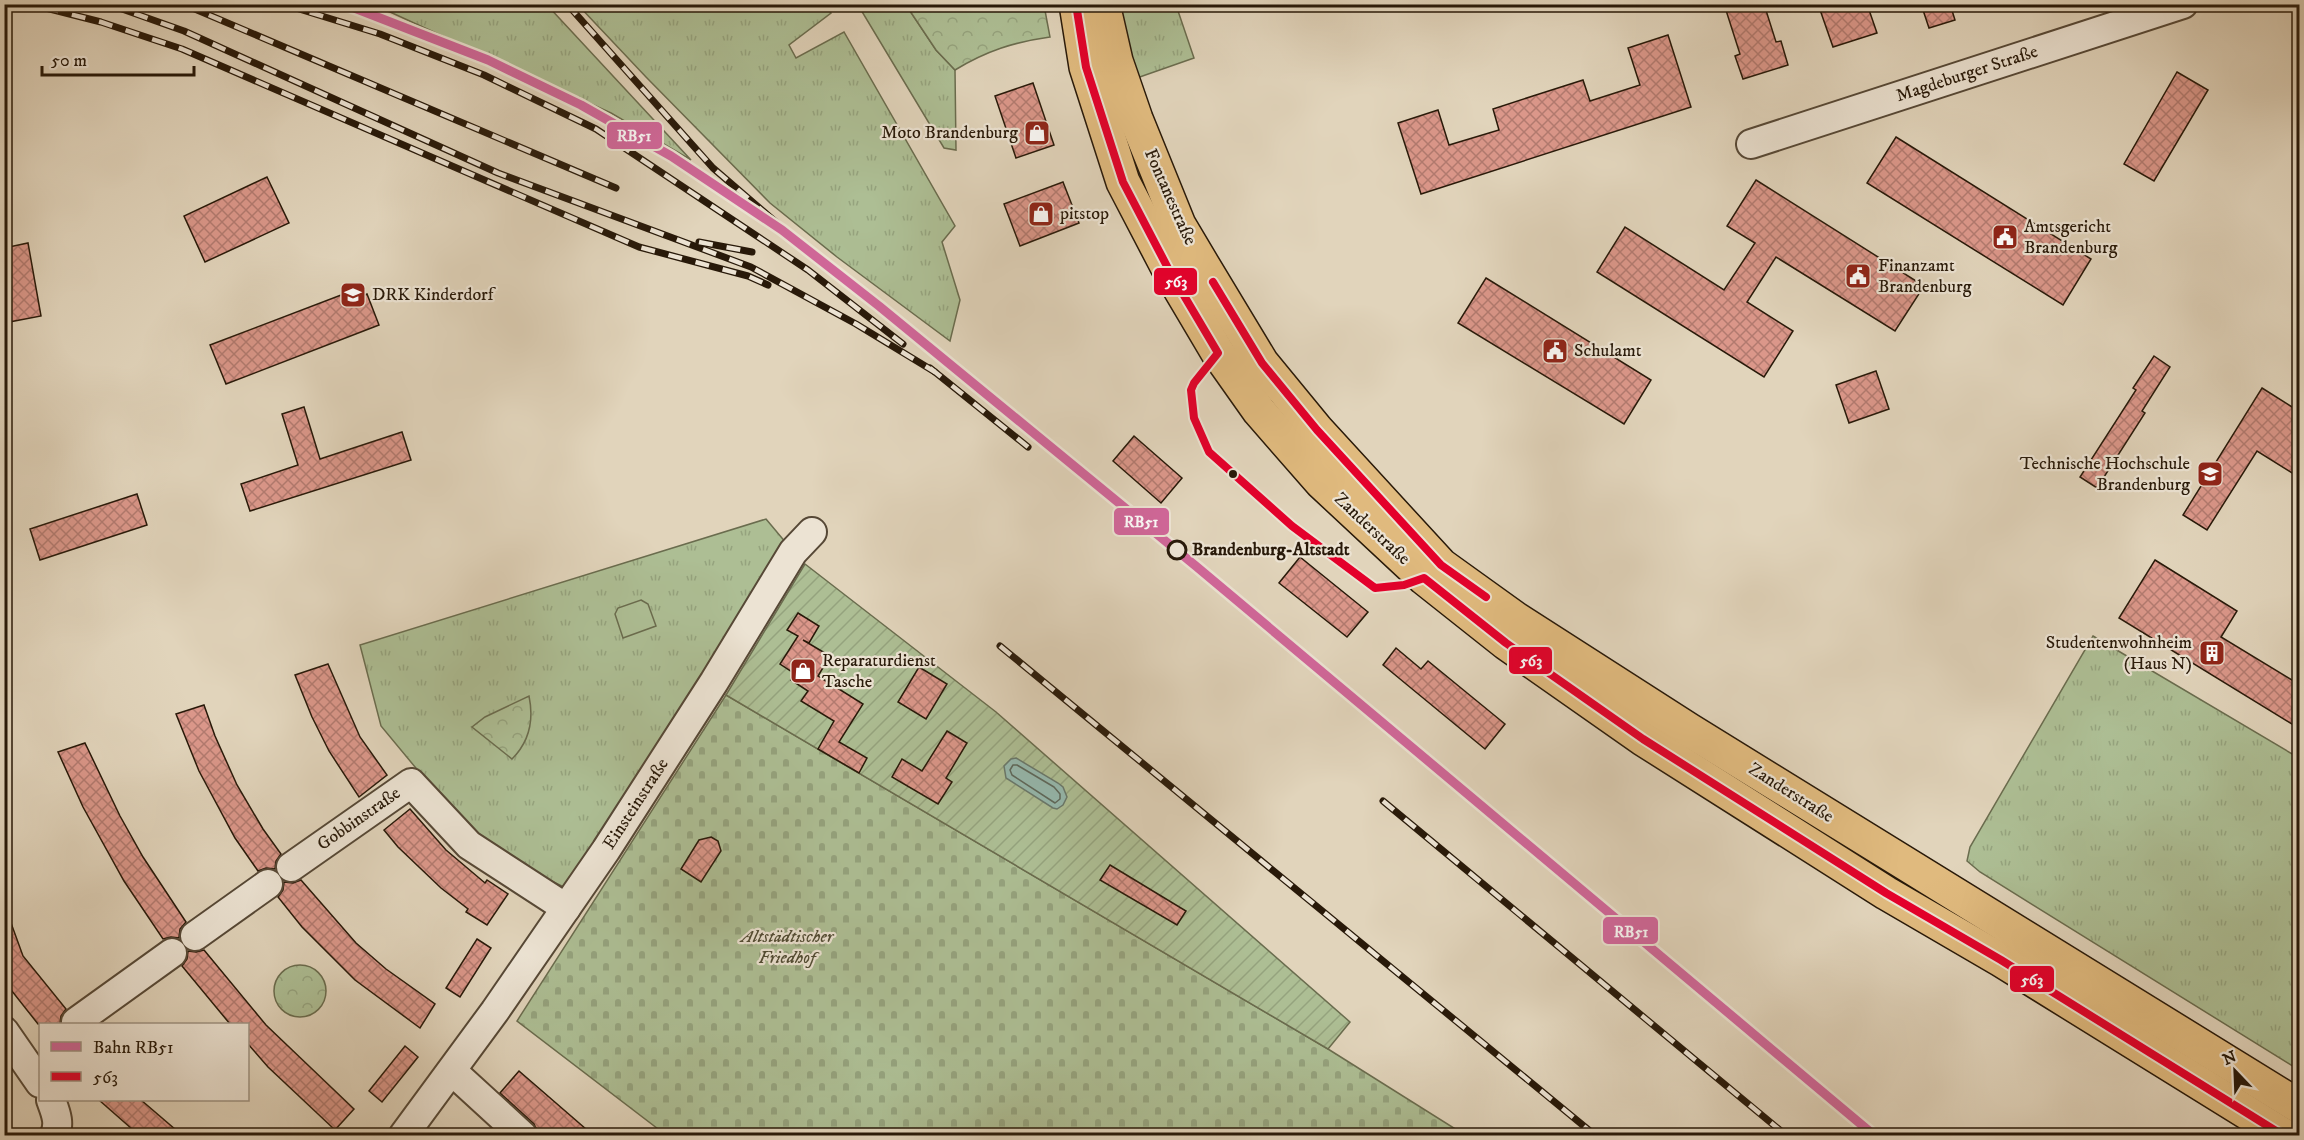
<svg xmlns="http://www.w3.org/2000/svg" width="2304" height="1140" font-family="'IM FELL DW Pica',serif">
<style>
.grass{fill:url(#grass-tufts);stroke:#6a6c4e;stroke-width:1.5}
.forest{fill:url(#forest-crowns);stroke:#6a6c4e;stroke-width:1.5}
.cemetery{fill:url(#cemetery-stones);stroke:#6a6c4e;stroke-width:1.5}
.garden{fill:url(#garden-furrows);stroke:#6a6c4e;stroke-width:1.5}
.pitch{fill:#adbe94;stroke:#6a6c4e;stroke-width:1.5}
.water{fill:#95b8ad;stroke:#69786b;stroke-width:1.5}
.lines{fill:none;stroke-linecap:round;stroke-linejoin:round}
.shore{stroke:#5e685b;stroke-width:1.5}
.building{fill:url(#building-cross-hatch);stroke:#281909;stroke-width:1.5}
.minor-casing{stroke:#564836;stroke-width:32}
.major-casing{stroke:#281909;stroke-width:36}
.minor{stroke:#ece3d3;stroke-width:28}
.major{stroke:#e0ba7e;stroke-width:33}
.rail-casing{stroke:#281909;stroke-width:7}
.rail{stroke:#ece3d3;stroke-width:4.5;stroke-dasharray:14;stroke-linecap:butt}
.bus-1-casing{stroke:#ece3d3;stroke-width:12}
.bus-1{stroke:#e4002b;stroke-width:8}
.rail-1-casing{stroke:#ece3d3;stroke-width:14}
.rail-1{stroke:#d1679a;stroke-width:9}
.bus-dot{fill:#281909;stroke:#ece3d3;stroke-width:2}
.stop-dot{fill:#ece3d3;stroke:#281909;stroke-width:3}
.labels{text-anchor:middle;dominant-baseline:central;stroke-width:4.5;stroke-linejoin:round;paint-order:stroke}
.street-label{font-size:18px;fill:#281909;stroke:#ece3d3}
.poi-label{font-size:18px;fill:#281909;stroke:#ece3d3;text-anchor:start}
.stop-label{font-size:18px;font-weight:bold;fill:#281909;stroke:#ece3d3;text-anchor:start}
.park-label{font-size:18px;font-style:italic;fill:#504b33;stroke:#ece3d3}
.line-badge{stroke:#ece3d3;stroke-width:2}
.badge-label{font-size:16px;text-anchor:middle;font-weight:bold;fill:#fff}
</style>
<defs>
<pattern id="grass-tufts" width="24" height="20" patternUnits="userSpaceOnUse" patternTransform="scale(1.5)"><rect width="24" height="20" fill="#adbe94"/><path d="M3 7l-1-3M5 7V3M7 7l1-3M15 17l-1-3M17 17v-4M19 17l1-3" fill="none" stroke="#95a37e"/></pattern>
<pattern id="forest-crowns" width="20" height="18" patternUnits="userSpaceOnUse" patternTransform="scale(1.5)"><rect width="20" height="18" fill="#adbe94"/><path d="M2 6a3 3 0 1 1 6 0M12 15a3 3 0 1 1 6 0" fill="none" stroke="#95a37e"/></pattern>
<pattern id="cemetery-stones" width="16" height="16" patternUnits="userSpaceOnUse" patternTransform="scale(1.5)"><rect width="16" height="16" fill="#adbe94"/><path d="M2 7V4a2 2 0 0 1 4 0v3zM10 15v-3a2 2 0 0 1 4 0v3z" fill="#95a37e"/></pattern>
<pattern id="garden-furrows" width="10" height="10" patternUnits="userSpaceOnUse" patternTransform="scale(1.5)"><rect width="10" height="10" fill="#adbe94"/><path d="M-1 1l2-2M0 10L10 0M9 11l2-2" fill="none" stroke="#95a37e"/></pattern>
<pattern id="building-cross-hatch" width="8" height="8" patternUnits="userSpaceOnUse" patternTransform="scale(1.5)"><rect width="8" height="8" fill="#db978a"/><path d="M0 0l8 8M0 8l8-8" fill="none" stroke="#b27a6f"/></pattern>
</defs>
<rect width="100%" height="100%" fill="#e1d4bb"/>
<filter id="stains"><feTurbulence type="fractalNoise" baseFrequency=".00333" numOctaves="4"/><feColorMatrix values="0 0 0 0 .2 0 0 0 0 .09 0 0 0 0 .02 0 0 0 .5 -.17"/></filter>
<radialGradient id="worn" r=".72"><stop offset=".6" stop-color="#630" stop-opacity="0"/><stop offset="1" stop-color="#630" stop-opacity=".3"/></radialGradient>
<g class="grass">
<polygon points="369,5 547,5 691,160 611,113 390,12"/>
<polygon points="578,5 826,5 831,13 789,45 796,58 844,32 955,226 942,242 960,300 950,341 837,257 770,203 646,77"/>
<polygon points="858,5 906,5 936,50 955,70 956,150 944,148"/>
<polygon points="1115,5 1176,5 1194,58 1134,79"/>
<polygon points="766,519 787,544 566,888 490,852 474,838 381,726 360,645"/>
<polygon points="2093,636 2299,758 2299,1070 1980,872 1967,861 1970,847"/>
</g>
<g class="forest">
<path d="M906,5H1044L1050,37C1014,42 986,51 955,70L936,50Z"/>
<path d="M529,696C534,720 530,741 512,759L472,727L485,717Z"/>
<circle cx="300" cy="991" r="26"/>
</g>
<polygon class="cemetery" points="726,695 1328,1049 1465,1135 666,1135 517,1021"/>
<polygon class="garden" points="805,564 996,712 1350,1022 1328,1049 726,695"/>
<polygon class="pitch" points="641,600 648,604 656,626 623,638 615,614 618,608"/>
<polygon class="water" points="1016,758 1058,783 1063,787 1067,797 1063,805 1057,809 1053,808 1006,778 1004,766 1011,759"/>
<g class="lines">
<polygon class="shore" points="1013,765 1017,765 1054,787 1060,794 1060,799 1055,803 1012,775 1010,770"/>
</g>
<g class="building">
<polygon points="1724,4 1764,4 1776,42 1781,41 1788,65 1743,79 1735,56 1740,54"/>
<polygon points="1818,4 1867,4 1877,33 1833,47"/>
<polygon points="1921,4 1950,4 1955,20 1929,28"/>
<polygon points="1668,35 1691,107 1421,194 1398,123 1438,110 1449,145 1499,130 1493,109 1536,95 1583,80 1590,101 1640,85 1628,48"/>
<polygon points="2177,72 2208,90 2154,181 2124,164"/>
<polygon points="1033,83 1054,145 1016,158 995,96"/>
<polygon points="1896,137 2091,259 2063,305 1867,183"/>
<polygon points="267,177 289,223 205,262 184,216"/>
<polygon points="1756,180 1924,286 1895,331 1776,257 1747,302 1793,331 1764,377 1597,272 1625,227 1724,290 1755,243 1727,226"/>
<polygon points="1063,182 1079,223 1020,246 1004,204"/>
<polygon points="28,243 41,316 4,323 4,248"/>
<polygon points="1486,278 1651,380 1624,424 1458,323"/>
<polygon points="349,292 352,300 367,294 379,325 226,384 210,345"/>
<polygon points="2154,356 2170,367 2142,411 2145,413 2097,488 2080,477 2136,390 2133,388"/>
<polygon points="1876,371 1889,409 1849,423 1836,385"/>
<polygon points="2262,388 2300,412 2300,478 2257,451 2207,530 2183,515"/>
<polygon points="304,407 320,459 402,432 411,460 250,511 241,484 298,465 282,414"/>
<polygon points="1134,436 1182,478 1161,503 1113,461"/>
<polygon points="137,494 147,525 40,560 30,529"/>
<polygon points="1300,557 1368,612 1347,637 1279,583"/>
<polygon points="2155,560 2237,611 2221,637 2300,685 2300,729 2119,618"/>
<polygon points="798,613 819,626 809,643 803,640 830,656 818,676 863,704 839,742 867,758 859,773 818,749 834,721 801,701 808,691 791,680 795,674 780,664 798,636 787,630"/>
<polygon points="1396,648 1421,669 1428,661 1505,724 1485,749 1383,665"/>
<polygon points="328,664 360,737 387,775 359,797 329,751 312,717 295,675"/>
<polygon points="919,667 947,684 926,719 898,702"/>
<polygon points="204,705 215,736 237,785 263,829 281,854 276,861 275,869 266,868 258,871 235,838 199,771 176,714"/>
<polygon points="947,731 967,743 946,778 952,782 938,804 892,777 902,759 922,771"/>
<polygon points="85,743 120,816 143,857 186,922 180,929 179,938 171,937 163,939 124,881 83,807 58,752"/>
<polygon points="410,809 446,850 485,883 487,880 508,894 487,925 466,912 468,909 441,888 398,847 384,830"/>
<polygon points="711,837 718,841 721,851 701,882 681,869 699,840"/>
<polygon points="1110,865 1186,911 1177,925 1100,880"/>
<polygon points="301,880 356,943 386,969 435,1004 420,1028 355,980 302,927 278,897 283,890 284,882 293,883"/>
<polygon points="4,912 7,912 23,956 66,1009 61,1016 60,1024 38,1024 4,981"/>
<polygon points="477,939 491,948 460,997 446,988"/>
<polygon points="204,950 266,1025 354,1109 335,1130 268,1067 248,1044 248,1024 230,1024 182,966 187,959 188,951 196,952"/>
<polygon points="405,1046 418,1057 382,1102 369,1091"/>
<polygon points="519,1071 594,1136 539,1136 534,1124 500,1093"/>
<polygon points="99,1100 141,1100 183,1136 140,1136"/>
</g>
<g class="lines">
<g class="minor-casing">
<g id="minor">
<polyline points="1751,144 2183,4"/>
<polyline points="291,867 411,783 469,845 566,908"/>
<polyline points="195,936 268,884"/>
<polyline points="76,1022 172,953"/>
<polyline points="4,1031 40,1083"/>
<polyline points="452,1071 523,1136"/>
<path d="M51,1100C55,1111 61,1124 54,1136"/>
<polyline points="403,1136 495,1011 606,850 714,682 793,552 812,532"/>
</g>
</g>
<g class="major-casing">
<g id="major">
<polyline points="1076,4 1086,67 1123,182 1170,272 1218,353 1259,411 1321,482 1424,578 1506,643 1643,739 1886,893 2001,960 2285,1136"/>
<polyline points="1103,4 1116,61 1136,119 1179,225 1201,262 1262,363 1317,430 1441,565 1516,619 1689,730 2300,1107"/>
</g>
</g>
<use href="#minor" class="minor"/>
<use href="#major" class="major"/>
<g class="rail-casing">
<g id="rail">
<polyline points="17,4 38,6 101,22 182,49 639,247 748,276 768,285"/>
<polyline points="108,4 184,31 498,173 751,267 856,324 935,372"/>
<polyline points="183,4 616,188"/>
<polyline points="283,4 380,34 484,75 596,129 808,270 903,344"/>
<polyline points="567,4 713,168 814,255"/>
<polyline points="699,242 752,252"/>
<polyline points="930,368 1028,447"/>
<polyline points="1000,646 1596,1136"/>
<polyline points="1383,801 1787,1136"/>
</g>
</g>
<use href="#rail" class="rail"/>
<g class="bus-1-casing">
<g id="bus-1">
<polyline points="1076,4 1086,67 1123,182 1170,272 1218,353 1194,383 1191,390 1194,418 1209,452 1292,526 1375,588 1404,585 1424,578 1506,643 1643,739 1886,893 2001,960 2284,1136"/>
<polyline points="1213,282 1262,363 1317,430 1441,565 1486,597"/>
</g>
</g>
<use href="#bus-1" class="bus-1"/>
<g class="rail-1-casing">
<polyline id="rail-1" points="344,4 488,60 581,105 671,156 782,230 879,306 1197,567 1875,1136"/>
</g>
<use href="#rail-1" class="rail-1"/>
</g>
<defs>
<g id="shop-square" transform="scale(1.35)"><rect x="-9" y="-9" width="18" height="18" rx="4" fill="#8f2418" stroke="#ece3d3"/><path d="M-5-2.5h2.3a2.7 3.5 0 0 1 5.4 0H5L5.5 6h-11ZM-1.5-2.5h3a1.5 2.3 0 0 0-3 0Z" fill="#fff"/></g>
<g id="civic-square" transform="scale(1.35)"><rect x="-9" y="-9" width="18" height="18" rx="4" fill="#8f2418" stroke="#ece3d3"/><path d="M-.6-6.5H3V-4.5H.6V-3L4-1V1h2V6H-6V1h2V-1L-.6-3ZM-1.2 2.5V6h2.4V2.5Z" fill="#fff"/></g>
<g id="school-square" transform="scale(1.35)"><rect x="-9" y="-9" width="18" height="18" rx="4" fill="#8f2418" stroke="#ece3d3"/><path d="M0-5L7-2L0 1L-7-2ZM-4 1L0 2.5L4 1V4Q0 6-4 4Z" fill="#fff"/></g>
<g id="university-square" transform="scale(1.35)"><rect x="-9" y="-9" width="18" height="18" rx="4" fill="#8f2418" stroke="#ece3d3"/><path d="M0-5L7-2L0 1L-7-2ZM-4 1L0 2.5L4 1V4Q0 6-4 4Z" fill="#fff"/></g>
<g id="building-square" transform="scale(1.35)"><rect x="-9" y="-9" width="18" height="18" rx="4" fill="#8f2418" stroke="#ece3d3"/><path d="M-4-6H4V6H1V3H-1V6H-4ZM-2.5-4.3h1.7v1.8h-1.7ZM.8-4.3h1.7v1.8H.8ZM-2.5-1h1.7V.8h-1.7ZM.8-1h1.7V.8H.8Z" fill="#fff"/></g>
</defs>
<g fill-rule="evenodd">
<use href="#shop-square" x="1037" y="133"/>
<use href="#shop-square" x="1041" y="214"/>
<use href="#civic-square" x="2005" y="237"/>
<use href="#civic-square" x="1858" y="276"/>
<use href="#school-square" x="353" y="295"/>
<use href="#civic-square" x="1555" y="351"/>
<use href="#university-square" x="2210" y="474"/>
<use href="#building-square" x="2212" y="653"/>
<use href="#shop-square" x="803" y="671"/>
</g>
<circle class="bus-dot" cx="1233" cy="474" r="5"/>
<circle class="stop-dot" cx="1177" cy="550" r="9"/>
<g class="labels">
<g class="street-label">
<text transform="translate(1967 74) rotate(-18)">Magdeburger Straße</text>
<text transform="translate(1170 197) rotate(66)">Fontanestraße</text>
<text transform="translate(1372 529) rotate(43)">Zanderstraße</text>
<text transform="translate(1791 793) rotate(32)">Zanderstraße</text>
<text transform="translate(636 804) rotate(-57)">Einsteinstraße</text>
<text transform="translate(359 819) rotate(-35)">Gobbinstraße</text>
</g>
<g class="poi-label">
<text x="1018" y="133" text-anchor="end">Moto Brandenburg</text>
<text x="1060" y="214">pitstop</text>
<text x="2024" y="227">Amtsgericht<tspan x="2024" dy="21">Brandenburg</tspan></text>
<text x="1878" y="266">Finanzamt<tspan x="1878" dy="21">Brandenburg</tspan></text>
<text x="372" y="295">DRK Kinderdorf</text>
<text x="1574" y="351">Schulamt</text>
<text x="2190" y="464" text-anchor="end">Technische Hochschule<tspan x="2190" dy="21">Brandenburg</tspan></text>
<text x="2192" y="643" text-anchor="end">Studentenwohnheim<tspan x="2192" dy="21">(Haus N)</tspan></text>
<text x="822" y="661">Reparaturdienst<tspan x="822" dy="21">Tasche</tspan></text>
</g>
<g class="stop-label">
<text x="1192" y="550">Brandenburg-Altstadt</text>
</g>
<g class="park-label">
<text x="787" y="937">Altstädtischer<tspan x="787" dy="21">Friedhof</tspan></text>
</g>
</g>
<g class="line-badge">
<rect x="606" y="121" width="57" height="29" rx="6" fill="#d1679a"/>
<rect x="1153" y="267" width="45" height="29" rx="6" fill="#e4002b"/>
<rect x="1113" y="507" width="57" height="29" rx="6" fill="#d1679a"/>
<rect x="1508" y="646" width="45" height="29" rx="6" fill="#e4002b"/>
<rect x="1602" y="916" width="57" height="29" rx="6" fill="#d1679a"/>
<rect x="2009" y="965" width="46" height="28" rx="6" fill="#e4002b"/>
</g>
<g class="badge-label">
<text x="634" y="141">RB51</text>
<text x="1176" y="287">563</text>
<text x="1141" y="527">RB51</text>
<text x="1531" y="666">563</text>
<text x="1631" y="937">RB51</text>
<text x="2032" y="985">563</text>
</g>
<rect width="2304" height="1140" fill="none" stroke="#e1d4bb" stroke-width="24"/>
<rect x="6" y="6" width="2292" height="1128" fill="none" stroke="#281909" stroke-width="3"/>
<rect x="12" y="12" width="2280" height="1116" fill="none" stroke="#281909" stroke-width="1.5"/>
<rect x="39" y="1023" width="210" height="78" fill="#ece3d3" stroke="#9e9282" stroke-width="1.5"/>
<rect x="51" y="1042" width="30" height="9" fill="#d1679a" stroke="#9e9282" stroke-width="1.5"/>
<text x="93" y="1053" font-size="18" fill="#281909">Bahn RB51</text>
<rect x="51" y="1072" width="30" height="9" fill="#e4002b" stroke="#9e9282" stroke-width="1.5"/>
<text x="93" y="1083" font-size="18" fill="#281909">563</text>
<g transform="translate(2235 1071) rotate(337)" stroke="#ece3d3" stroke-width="4.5" paint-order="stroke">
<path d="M0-4.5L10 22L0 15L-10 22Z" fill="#281909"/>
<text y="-9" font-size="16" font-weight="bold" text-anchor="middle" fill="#281909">N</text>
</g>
<path d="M42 66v9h152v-9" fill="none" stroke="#281909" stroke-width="3"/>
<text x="51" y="66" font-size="18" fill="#281909" stroke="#ece3d3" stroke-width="4.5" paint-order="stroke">50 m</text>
<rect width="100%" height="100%" filter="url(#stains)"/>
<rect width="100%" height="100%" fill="url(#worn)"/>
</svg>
